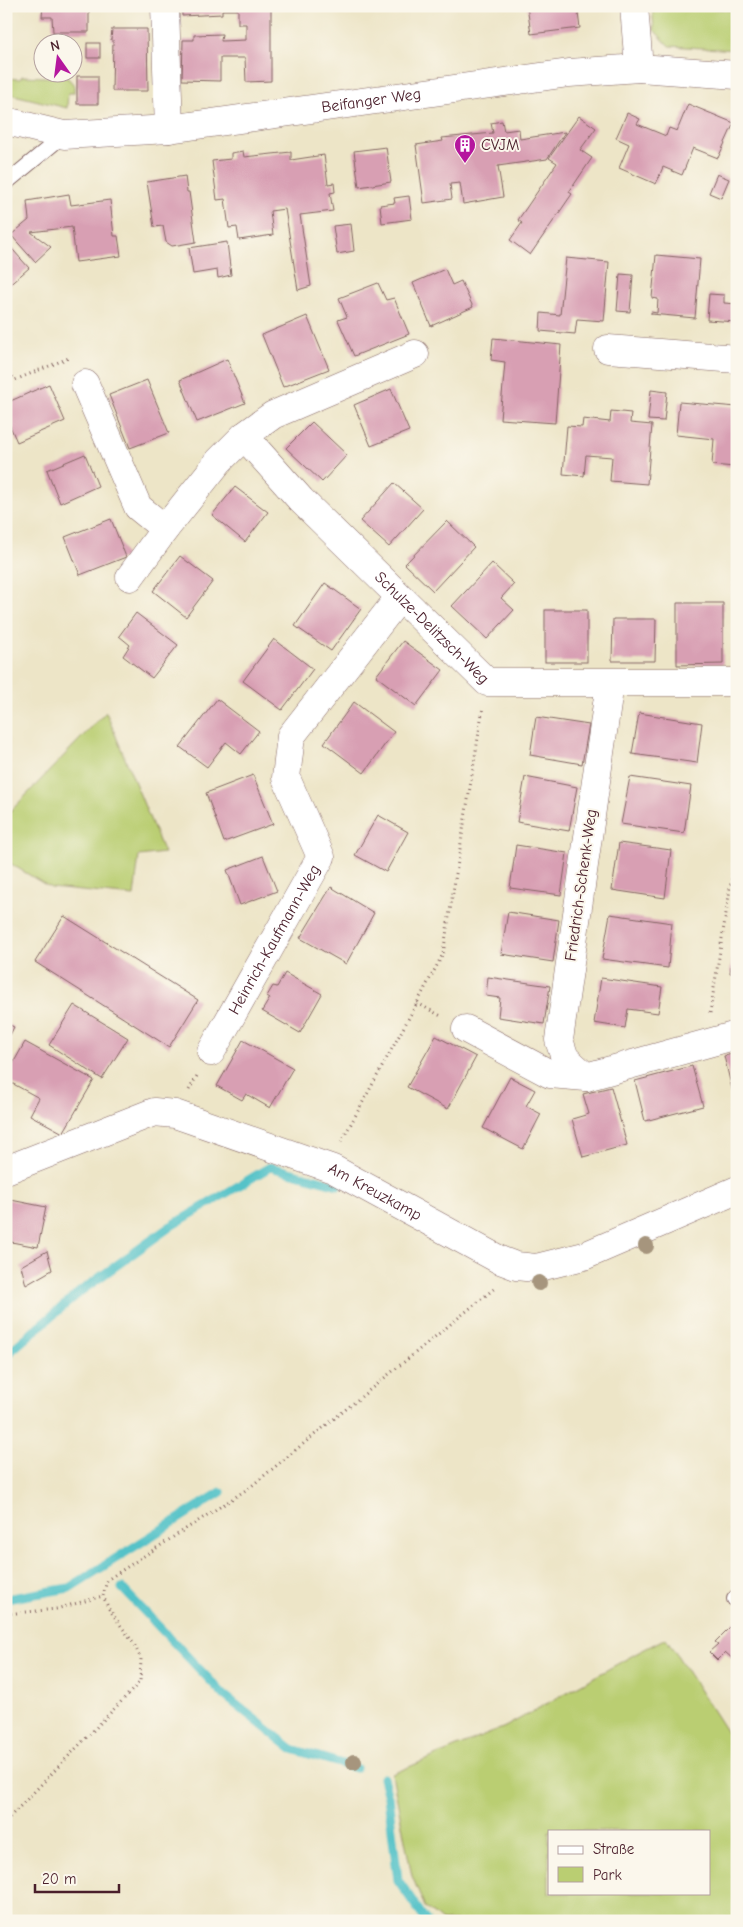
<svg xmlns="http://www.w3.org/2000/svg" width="743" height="1927" font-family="'Comic Neue',sans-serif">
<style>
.green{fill:#bace72;stroke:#82764e;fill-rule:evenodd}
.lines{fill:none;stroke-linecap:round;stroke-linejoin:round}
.stream{stroke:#54c2c8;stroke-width:9}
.building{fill:#d89fb3}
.service-casing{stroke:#836462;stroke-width:16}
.minor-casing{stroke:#836462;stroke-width:29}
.path{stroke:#836462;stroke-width:3;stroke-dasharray:1 4;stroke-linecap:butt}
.service{stroke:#fff;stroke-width:14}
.minor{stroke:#fff;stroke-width:28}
.tree{fill:#a6957d}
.labels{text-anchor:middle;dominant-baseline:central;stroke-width:4;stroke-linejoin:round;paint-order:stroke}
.street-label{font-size:16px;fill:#4a1f2b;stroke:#fbf7ec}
.poi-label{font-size:16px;fill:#4a1f2b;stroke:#fbf7ec;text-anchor:start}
</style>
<rect width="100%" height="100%" fill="#fbf7ec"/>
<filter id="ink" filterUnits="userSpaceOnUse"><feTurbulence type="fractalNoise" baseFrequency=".02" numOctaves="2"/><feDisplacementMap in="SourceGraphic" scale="10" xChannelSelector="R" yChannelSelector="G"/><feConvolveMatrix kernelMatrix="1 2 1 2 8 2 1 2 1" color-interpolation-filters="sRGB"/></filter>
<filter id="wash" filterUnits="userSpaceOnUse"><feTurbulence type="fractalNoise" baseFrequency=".0096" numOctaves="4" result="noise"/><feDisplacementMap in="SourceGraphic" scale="20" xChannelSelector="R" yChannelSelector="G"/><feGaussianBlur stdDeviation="1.12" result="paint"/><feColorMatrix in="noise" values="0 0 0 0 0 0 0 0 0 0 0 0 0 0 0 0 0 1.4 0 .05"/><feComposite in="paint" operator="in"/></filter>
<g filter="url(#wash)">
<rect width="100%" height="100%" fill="#ede5c7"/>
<g class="green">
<polygon points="652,6 695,6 737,11 737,50 669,46 654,30"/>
<polygon points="22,76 68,78 74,85 74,93 68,93 67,108 6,93 6,78 20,79"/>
<polygon points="106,712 164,853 139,856 134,896 51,888 6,861 6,816"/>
<path d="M666,1638L737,1748V1921H442L425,1907L412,1876L392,1774L505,1727L637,1653ZM549,1831H709V1893H549Z"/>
</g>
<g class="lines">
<g class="stream">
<polyline points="6,1355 81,1291 171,1226 270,1167 338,1185"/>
<polyline points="122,1588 224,1695 292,1749 356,1768"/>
<polyline points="6,1599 69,1588 221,1492"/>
<polyline points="383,1778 388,1797 398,1880 426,1921"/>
</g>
</g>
<g id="blocks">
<g class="building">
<polygon points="43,6 89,6 89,32 53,32 52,17 42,17"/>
<polygon points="182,6 271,6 271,81 246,82 245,58 220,58 220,81 182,80 183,40 194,40 194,35 222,34 221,41 246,40 246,24 238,24 238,10 222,10 222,14 182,16"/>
<polygon points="527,6 577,6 580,28 531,34"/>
<polygon points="112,29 147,29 148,91 112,91 113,40 111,40"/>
<rect x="87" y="43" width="13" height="15"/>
<rect x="77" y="76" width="21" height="28"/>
<polygon points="688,104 734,123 718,158 693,148 682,175 663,167 656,184 619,168 629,144 616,138 627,113 640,119 637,124 666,136 669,128 677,131"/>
<polygon points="579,116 596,128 580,150 592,158 569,192 572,194 530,255 510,240 522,223 518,220 557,163 549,158"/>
<polygon points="502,121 504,131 519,129 520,139 565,132 547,159 498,166 503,197 463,204 460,183 450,184 452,199 424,203 416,145 443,141 442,138 493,133 491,123"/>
<polygon points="386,147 391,182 359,187 354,151"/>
<polygon points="243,151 244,157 291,152 291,160 324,155 328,184 334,183 335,192 330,193 333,211 300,215 311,286 298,290 285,209 270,211 273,235 239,240 237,227 229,228 225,199 217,200 212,161 231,159 231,153"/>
<polygon points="717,174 729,179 721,198 709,193"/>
<polygon points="185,176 187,192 189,192 196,242 172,246 166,242 163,226 154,227 147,182"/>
<polygon points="69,194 71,205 110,200 114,236 118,236 121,256 76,262 72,227 31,232 51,247 35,262 11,235 29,220 27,201"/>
<polygon points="409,196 412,219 382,223 380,205 395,203 394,198"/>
<polygon points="351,224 354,251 337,254 333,226"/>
<polygon points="6,242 29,268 6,288"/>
<polygon points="227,242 231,275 218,278 217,270 193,274 189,248"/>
<polygon points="656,255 700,259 695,318 651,314 651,312 657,313 658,299 652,298"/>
<polygon points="566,258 609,262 604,321 577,319 575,334 540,331 541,313 560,315"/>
<polygon points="445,269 452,285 461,281 473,307 431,326 413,283"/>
<polygon points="620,274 633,275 630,312 617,311"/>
<polygon points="378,283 386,300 394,298 409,334 354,356 338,320 347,317 339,298"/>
<polygon points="709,294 724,295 724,303 737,304 737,322 707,320"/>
<polygon points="307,316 329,369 283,387 262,335"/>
<polygon points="493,338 561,345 555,423 500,419 505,362 491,360"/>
<polygon points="227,359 245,403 197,422 180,380"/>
<polygon points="147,380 169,433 130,448 109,395"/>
<polygon points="49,384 65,421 17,442 6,417 6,403"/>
<polygon points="391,389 409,431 371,446 354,405"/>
<polygon points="651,390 667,392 664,421 648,420"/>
<polygon points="679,402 737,407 737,445 735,467 712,465 714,439 676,435"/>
<polygon points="611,411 631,413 630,423 652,425 647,484 610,481 612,457 586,455 584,476 563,474 567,426 582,427 583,419 610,422"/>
<polygon points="312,422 347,455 322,482 286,448"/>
<polygon points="85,454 98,486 60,503 47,470"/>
<polygon points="394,483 423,509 389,547 360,521"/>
<polygon points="235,487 268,512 245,542 212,515"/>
<polygon points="111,519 126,557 80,575 65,537"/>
<polygon points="447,521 474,547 433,591 405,564"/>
<polygon points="180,556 213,581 186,617 153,591"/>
<polygon points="492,563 514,584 501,598 514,610 487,639 452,606"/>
<polygon points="325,583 361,609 331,651 295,626"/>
<polygon points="677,603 723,603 723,664 677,665"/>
<rect x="545" y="610" width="42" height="52"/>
<polygon points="136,613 178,645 152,678 123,656 130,645 119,636"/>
<polygon points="613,619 656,619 655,661 612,661"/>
<polygon points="274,639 313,669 282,710 243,681"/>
<polygon points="403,641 443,670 416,706 376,676"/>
<polygon points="217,699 259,731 241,754 226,742 207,767 180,747"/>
<polygon points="354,702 394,732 364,773 324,743"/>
<polygon points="639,713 702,723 697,763 632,754"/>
<polygon points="536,717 589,725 582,764 530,755"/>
<polygon points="253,775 273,824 224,842 206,793"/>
<polygon points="525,777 577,787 569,831 517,822"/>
<polygon points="630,777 691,786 684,833 621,824"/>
<polygon points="378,815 408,832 386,872 355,855"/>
<polygon points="619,843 671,850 665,898 612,890"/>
<polygon points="516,845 567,853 561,895 510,888"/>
<polygon points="263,856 277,891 240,905 227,870"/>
<polygon points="331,887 374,913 346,964 300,938"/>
<polygon points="508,912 559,920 553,962 501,954"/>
<polygon points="610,914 672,923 668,968 602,959"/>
<polygon points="64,916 198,1000 169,1047 35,962"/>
<polygon points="736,933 737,933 737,974 730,973"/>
<polygon points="285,973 322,994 300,1033 262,1011 270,998 267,996 273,986 277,987"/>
<polygon points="488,977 550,986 544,1024 498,1017 500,998 486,996"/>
<polygon points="601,978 662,987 658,1013 628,1009 625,1028 594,1023"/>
<polygon points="74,1005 128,1038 102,1079 49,1045"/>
<polygon points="6,1023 14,1027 10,1035 6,1033"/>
<polygon points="436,1036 476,1057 448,1109 407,1087"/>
<polygon points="243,1040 293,1068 270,1108 246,1094 242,1100 217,1086"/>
<polygon points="25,1042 94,1080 63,1133 30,1115 39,1098 6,1080 6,1076"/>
<polygon points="737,1053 737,1106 736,1106 724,1056"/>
<polygon points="692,1066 703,1106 645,1121 635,1081"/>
<polygon points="510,1077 535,1090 526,1106 541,1114 523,1149 483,1128"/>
<polygon points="611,1087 627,1145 583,1157 572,1119 589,1114 583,1094"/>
<polygon points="6,1199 46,1207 38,1247 6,1241"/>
<polygon points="47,1251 52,1270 26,1285 21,1266"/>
<polygon points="737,1620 737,1657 734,1660 725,1652 717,1660 709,1652 718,1644 715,1642"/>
</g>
</g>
</g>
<g filter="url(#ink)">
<use href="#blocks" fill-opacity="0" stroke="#836462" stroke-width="1"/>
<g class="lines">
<g class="service-casing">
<g id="service">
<polyline points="6,183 64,135"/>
<polyline points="734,1599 737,1596"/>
</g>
</g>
<g class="minor-casing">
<g id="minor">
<polyline points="165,6 169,129"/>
<polyline points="634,6 639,68"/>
<path id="s1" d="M6,121L64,135L169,129L569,73L639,68L737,75"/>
<polyline points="608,349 737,359"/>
<path id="s2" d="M415,354L273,415L244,436L301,500L487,682H737"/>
<polyline points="85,384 138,507 165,529 219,461 244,436"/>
<polyline points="130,577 165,529"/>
<polyline points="610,683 559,1040 565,1058 586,1077 737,1035"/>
<polyline points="466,1029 550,1074 586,1077"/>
<path id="s3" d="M211,1052L321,857L286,778L291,736L399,598"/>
<path id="s4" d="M6,1170L154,1112L175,1114L333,1169L500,1260L516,1266L536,1268L584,1256L737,1190"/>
</g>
</g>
<g class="path">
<polyline points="6,369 15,380 71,357"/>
<polyline points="417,1003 441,1016"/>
<polyline points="710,1013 737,845"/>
<polyline points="189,1090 198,1074"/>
<polyline points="341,1142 417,1003 443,954 483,707"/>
<polyline points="6,1614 56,1609 103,1596"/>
<polyline points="6,1821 140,1682 141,1659 134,1644 109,1609 103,1596 107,1580 249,1488 495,1288"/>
</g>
<use href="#service" class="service"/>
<use href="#minor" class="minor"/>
</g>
<g class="tree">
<circle cx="646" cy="1246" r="8"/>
<circle cx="539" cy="1283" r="8"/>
<circle cx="354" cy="1762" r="8"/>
</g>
</g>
<defs>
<g id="building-pin" transform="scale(1.125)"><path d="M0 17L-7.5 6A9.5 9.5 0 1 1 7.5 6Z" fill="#b5179e" stroke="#fbf7ec"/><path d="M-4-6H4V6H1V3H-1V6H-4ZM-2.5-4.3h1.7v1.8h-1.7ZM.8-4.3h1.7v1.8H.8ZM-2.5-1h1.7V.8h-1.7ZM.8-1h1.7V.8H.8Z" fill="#fff"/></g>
</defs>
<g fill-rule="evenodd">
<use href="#building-pin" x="465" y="145"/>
</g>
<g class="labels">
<g class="street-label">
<text stroke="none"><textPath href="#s1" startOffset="369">Beifanger Weg</textPath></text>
<text stroke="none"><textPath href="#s2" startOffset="459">Schulze-Delitzsch-Weg</textPath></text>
<text transform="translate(581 885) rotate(-82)">Friedrich-Schenk-Weg</text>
<text stroke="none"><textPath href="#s3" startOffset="129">Heinrich-Kaufmann-Weg</textPath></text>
<text stroke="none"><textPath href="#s4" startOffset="395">Am Kreuzkamp</textPath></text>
</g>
<g class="poi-label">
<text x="481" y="145">CVJM</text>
</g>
</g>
<rect width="743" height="1927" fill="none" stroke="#fbf7ec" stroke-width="25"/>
<rect x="548" y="1830" width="162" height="65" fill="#fbf7ec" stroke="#b4a19f"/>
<rect x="558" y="1846" width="25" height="8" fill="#ffffff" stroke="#b4a19f"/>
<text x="593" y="1854" font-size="15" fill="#4a1f2b">Straße</text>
<rect x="558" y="1867" width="25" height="15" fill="#bace72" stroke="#b4a19f"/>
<text x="593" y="1880" font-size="15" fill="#4a1f2b">Park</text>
<g transform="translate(58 58) rotate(346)"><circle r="24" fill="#fbf7ec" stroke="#b4a19f"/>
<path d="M0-4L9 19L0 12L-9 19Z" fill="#b5179e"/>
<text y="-8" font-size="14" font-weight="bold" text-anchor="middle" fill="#4a1f2b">N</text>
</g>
<path d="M35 1884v8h84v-8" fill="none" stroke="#4a1f2b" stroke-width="2.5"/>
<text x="42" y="1884" font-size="15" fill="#4a1f2b" stroke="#fbf7ec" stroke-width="4" paint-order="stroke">20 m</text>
</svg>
